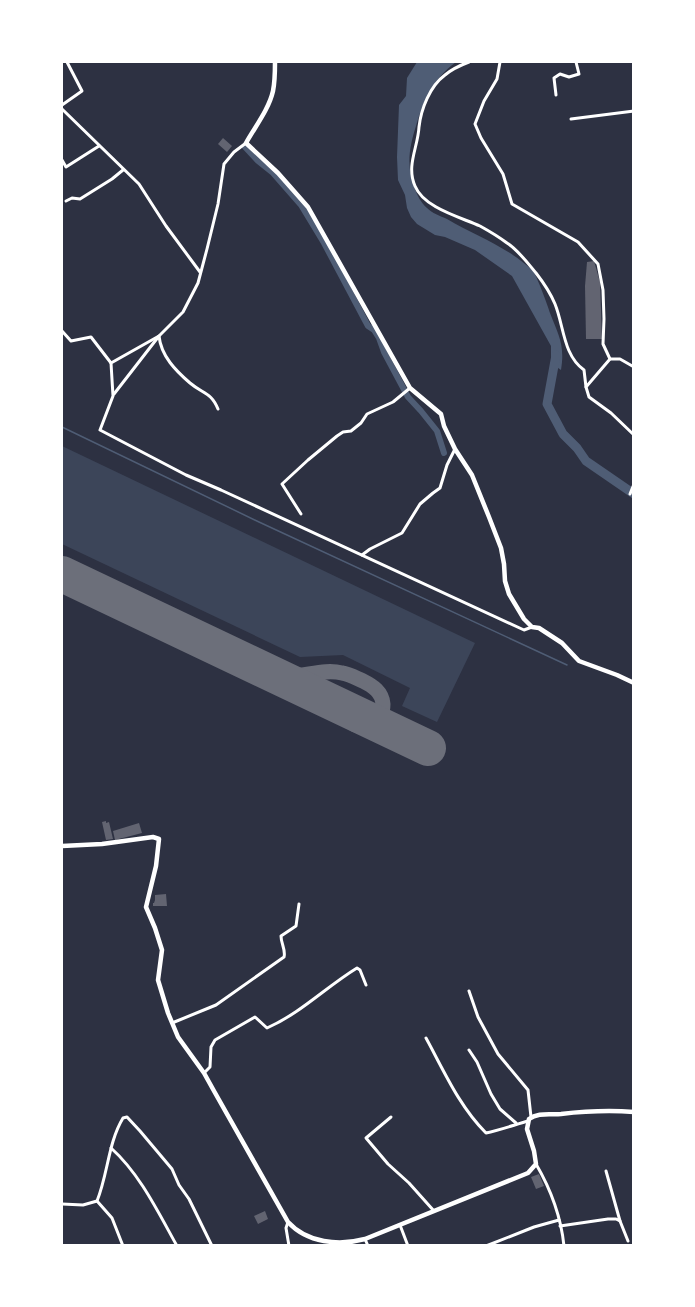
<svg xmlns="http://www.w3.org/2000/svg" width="695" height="1307" font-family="'DM Sans',sans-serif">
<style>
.green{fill:#3c4559}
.water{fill:#4f5d75}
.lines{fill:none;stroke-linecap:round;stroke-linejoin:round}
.stream{stroke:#4f5d75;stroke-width:1.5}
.canal{stroke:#4f5d75;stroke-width:6}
.river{stroke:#4f5d75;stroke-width:9}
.taxiway{stroke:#6c6f7a;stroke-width:15}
.runway{stroke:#6c6f7a;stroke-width:36}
.building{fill:#626471}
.minor{stroke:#fff;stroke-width:3}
.primary{stroke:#fff;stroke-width:4.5}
</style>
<rect width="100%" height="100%" fill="#2d3142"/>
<polygon class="green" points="62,446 475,643 437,722 402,706 410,688 343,655 300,657 62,544"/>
<path class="water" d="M417,62H456C433,79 424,99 416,126C409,148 406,167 415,189C417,195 421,203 427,208C432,213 440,216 447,219C476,236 508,247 533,271C536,274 548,306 550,313C559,336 565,345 561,370L551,363V346L512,276L475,250L445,237L435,235L417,224L411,217L407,208L405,195L398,180L397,157L399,105L406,96L407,78Z"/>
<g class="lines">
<polyline class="stream" points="62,427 259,522 567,665"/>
<polyline class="canal" points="245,147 258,161 273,173 301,205 324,243 368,326 374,330 379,338 384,352 408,397 421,411 437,431 444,453"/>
<polyline class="river" points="556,355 547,404 563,434 577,448 586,461 634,494"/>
<path class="taxiway" d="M265,670C270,672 276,675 282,676C302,678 323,668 342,673C349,674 356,678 363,681C373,686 382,692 383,704C383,712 380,719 373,723C352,735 343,711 328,701"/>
<polyline class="runway" points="62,574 428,748"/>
</g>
<g class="building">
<polygon points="223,138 232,146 227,152 218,144"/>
<polygon points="594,261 600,282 602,339 586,339 585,286 587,262"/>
<polygon points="106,821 106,823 109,822 113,839 106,840 102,822"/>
<polygon points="139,823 142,833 115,840 113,831"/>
<polygon points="166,894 167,906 153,906 153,903 154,903 155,900 155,895"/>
<polygon points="539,1174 544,1186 536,1189 531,1177"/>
<polygon points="265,1211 268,1219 258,1224 254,1216"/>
</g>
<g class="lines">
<g class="minor">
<path d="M469,62C461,65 452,69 445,75C430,86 421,109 419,127C418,147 406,166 415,186C424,208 460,217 480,226C489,231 499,237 507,243C518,250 527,262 536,273C543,282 550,292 555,304C564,326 563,355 584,370L586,387"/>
<polyline points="500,62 497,79 484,101 475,124 481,138 503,174 512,204 578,242 598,264 603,290 604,319 603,344 610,359"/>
<polyline points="556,95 554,78 560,74 569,77 579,74 576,62"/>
<polyline points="62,105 82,91 67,62"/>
<polyline points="62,109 139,184 166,226 200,272"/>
<polyline points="571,119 634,111"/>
<polyline points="246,143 234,152 224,164 218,204 207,249 198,283 183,312 159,336 111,363 113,396 100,430 186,475 221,490 524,630 532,627"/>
<polyline points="62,160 66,167 99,146"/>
<polyline points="66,201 72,198 80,199 112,179 123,170"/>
<polyline points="62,331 71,341 91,337 111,363"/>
<polyline points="634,367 620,359 610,359 586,387 589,397 611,413 634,435"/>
<path d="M114,394L159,336C161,356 176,371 190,383C203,394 211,392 218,409"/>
<polyline points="630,494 634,484"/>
<polyline points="301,514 282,484 308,460 337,436 343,432 351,431 361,423 367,414 393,402 410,388"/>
<polyline points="362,555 370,549 402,533 420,504 433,493 440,488 447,465 455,449"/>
<polyline points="469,991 478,1017 498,1054 528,1090 531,1117"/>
<path d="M172,1023L216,1005L284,957C286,950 281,944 281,936L296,926L299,904"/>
<path d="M426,1038C444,1071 459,1106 486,1133C500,1130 514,1125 528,1121"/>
<polyline points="469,1050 477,1062 491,1094 500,1109 516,1123"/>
<path d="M204,1073L210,1067L211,1047L215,1040L255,1017L267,1028C301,1013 326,987 357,968L360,970L366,985"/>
<polyline points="391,1117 366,1138 388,1164 409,1183 434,1211"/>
<path d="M111,1148C140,1174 158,1212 177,1246"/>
<path d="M536,1164C550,1188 561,1217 564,1246"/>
<polyline points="97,1201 112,1218 123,1246"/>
<path d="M62,1204L83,1205L97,1201C108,1174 108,1143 123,1118L127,1117L140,1131L172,1169L179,1185L189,1199L212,1246"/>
<polyline points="620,1221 628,1241"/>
<polyline points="288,1222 286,1228 289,1246"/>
<polyline points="400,1225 408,1246"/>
<polyline points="560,1226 608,1219 616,1219 620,1221 606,1171"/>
<polyline points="365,1239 368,1246"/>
<polyline points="486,1246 534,1227 559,1220"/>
</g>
<g class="primary">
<path d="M275,62C275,71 275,81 273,91C269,109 255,127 246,143L278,173L308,207L410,388L441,414L444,426L455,449L472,475L489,517L501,548L504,564L505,581L509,594L524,619L532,627L539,628L562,643L579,661L617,675L634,683"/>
<path d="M62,846L102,844L153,837L159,839L156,866L146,907L155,928L162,950L158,980L168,1013L178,1037L204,1073L214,1091L288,1222C307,1243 339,1246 365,1239L528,1173L536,1164L534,1151L527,1129L529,1119C538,1112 550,1115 561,1114C587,1111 607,1110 634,1112"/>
</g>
</g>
<rect width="695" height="1307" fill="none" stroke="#ffffff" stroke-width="126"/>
</svg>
